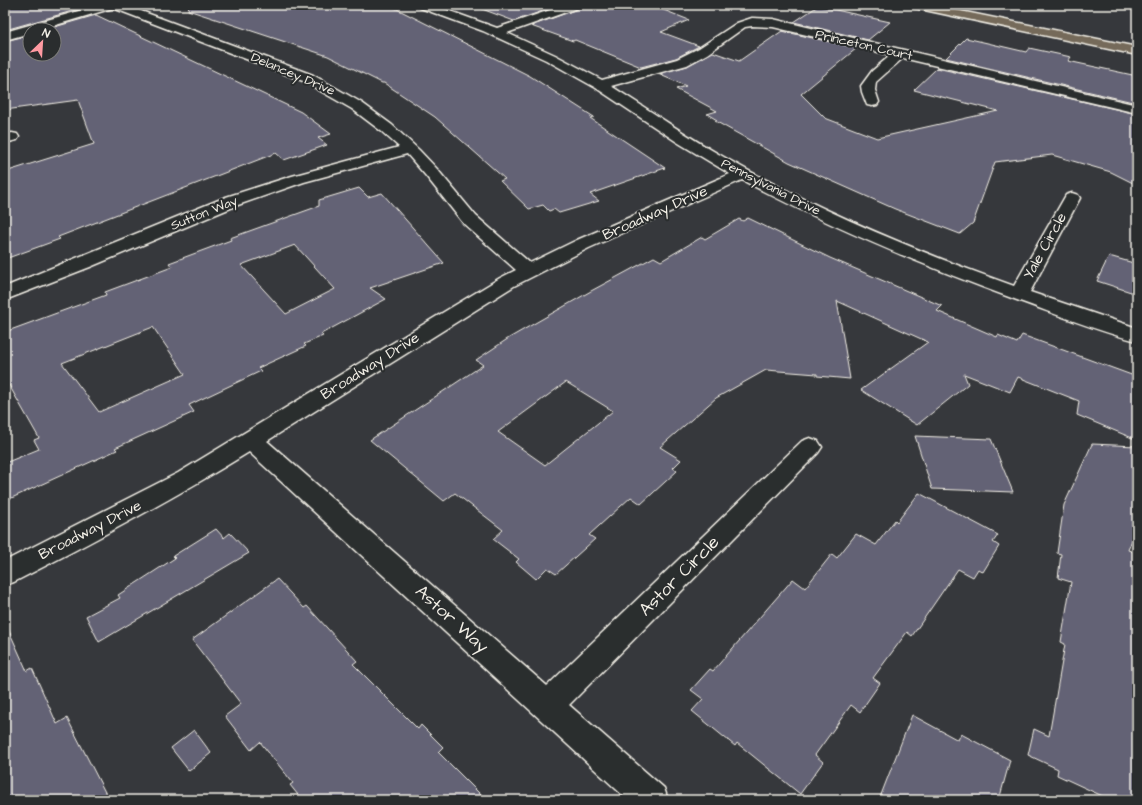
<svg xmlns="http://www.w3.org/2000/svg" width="1142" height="805" font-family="'Architects Daughter',sans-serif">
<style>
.building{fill:#646274;stroke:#f4f1e8;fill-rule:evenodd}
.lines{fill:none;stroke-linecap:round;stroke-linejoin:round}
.minor-casing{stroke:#f4f1e8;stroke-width:3}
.major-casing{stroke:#f4f1e8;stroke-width:3}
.minor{fill:#2a2d2e;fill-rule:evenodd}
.major{fill:#746a5a;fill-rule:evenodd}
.labels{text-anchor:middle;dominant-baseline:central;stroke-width:4;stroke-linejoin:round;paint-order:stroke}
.far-street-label{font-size:13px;fill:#f4f1e8;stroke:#2a2d2e}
.street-label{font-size:15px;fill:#f4f1e8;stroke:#2a2d2e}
.near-street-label{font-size:18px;fill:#f4f1e8;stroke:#2a2d2e}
</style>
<rect width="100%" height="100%" fill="#36383c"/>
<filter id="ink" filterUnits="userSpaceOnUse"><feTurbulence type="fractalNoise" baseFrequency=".025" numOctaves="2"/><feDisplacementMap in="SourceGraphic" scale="8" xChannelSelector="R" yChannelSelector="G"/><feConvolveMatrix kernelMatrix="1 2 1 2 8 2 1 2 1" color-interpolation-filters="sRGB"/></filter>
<g filter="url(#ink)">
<g class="building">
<polygon points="5,5 75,5 83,8 5,30"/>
<polygon points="189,5 389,5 530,76 594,117 590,118 665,168 590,194 599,201 559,213 554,209 549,211 543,205 529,209 500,181 505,179 435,117 384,83 382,83 328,56 188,10"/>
<polygon points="483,5 560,5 514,21 482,9"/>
<polygon points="584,5 651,5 689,20 661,32 699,46 676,58 641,67 575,40 573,41 531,26 580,8"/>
<polygon points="818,6 890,22 868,40 794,22"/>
<polygon points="96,15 301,112 331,134 318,138 327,145 284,160 276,153 58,237 60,239 5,259 5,172 94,144 78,100 5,110 5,41 30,35 30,54 54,54 54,30 44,30"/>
<polygon points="782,31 857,48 801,94 825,118 877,138 998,111 914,90 937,68 1137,114 1137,185 1111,172 1052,155 995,162 973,223 960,234 895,209 789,162 715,121 717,120 707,114 717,111 676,89 686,86 658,74 687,66 713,52 739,61"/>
<polygon points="966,38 1026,52 1029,48 1071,57 1068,61 1137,76 1137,103 946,58"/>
<path d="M359,188L368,197L382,193L444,263L370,288L386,299L321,334L323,336L304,344L306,346L258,368L261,371L189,405L194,412L115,448L117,450L5,501V463L39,449L34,440L39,438L5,378V332L106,295L105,292L172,267L169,263L231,240L230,238L319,206V200ZM295,245L335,289L286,314L241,265ZM153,327L185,374L99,412L62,363Z"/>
<path d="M748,218L830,258L942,306L937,311L997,337L998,335L1017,343L1022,335L1137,377V440L1077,415L1079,401L1018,377L1010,392L964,374L968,384L917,425L861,390L928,342L837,301L850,379L817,376V374L766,370L716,398L660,447L681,460L673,468L677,471L641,504L631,497L589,535L595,539L556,574L547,568L536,579L516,562L519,559L493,539L503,530L455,493L444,501L370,440L483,365L476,360L509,338L591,291L654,257L661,261L702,237L705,239L739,219L743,221ZM566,382L613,411L545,465L498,432Z"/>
<polygon points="1109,256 1137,264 1137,294 1097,281"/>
<polygon points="915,436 991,439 1013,492 932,489"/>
<polygon points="1092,444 1137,446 1137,528 1128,550 1137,553 1137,800 1111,800 1057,775 1058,769 1028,755 1034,729 1049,736 1065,644 1061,642 1071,582 1058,578 1061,554 1057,553 1064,505"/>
<polygon points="919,493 998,535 993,542 999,546 983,572 978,569 973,577 958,569 912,636 907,632 873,678 880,683 860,712 851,705 815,755 823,762 800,794 737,743 735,746 692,711 703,699 691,690 710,669 713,671 793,579 805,588 832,554 837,558 856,534 876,545 895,520 897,522"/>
<polygon points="216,529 224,538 230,533 249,553 99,642 86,616 120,598 118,595 175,558 173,556"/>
<polygon points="277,579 304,608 307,606 357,661 353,664 418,729 421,725 443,747 438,752 486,800 302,800 290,785 293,783 260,742 251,750 225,716 241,704 192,640"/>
<polygon points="5,622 27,671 32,668 57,724 67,718 109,800 5,800"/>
<polygon points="912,715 958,740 961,734 1010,760 999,800 879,800"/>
<polygon points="194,730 211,753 189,771 171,748"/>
</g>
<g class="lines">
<g class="minor-casing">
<g id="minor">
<path d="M100,5H125L313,75L362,103L392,125L419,150L437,169L476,216L530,263L577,240L730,174L677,142L596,88L546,60L483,31L418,7L416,5H433L497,28L565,5H582L580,7L507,33L555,55L602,80L677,59L699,48L737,23L752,18L773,19L1137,105V113L903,58L876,82L875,90L879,102L877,105L872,106L867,105L862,92L861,86L872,71L891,55L773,27L752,26L745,27L707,54L687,65L611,86C651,111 689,138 729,160C820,211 916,251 1014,286L1066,195L1072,193L1078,195L1080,198L1030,292L1137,328V341C1096,331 1056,314 1017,300C922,265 830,227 742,180L589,248L514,286L267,441L547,686L802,441L810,438L818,441L822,447L818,453L569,705L664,788L668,800H628L249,452C173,499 94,541 14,582L5,585V561L178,473L500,278L516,270L464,224L426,176L407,154L304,182L238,205L90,267L5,300V287L226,197L292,176L399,147L381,131L352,109L303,81L113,8L39,30H30V33L5,40V32Z"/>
<polygon points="12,133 17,134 19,137 17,140 5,143 5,134"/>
</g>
</g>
<g class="major-casing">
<polygon id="major" points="909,5 931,5 1137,47 1137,55 915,8"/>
</g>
<use href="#minor" class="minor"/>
<use href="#major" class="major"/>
</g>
</g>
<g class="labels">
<g class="far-street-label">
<text transform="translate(864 45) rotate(13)">Princeton Court</text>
<text transform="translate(293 74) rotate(23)">Delancey Drive</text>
<text transform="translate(771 187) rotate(27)">Pennsylvania Drive</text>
<text transform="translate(204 213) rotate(-22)">Sutton Way</text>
</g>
<g class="street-label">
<text transform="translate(655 213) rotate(-24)">Broadway Drive</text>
<text transform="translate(1045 246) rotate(-61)">Yale Circle</text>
<text transform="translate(370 366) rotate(-32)">Broadway Drive</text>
<text transform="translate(90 530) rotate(-27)">Broadway Drive</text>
</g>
<g class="near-street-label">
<text transform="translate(679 576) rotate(-45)">Astor Circle</text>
<text transform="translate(452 619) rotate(42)">Astor Way</text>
</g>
</g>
<rect width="1142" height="805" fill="none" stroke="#2a2d2e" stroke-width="20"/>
<rect x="10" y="10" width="1122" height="785" fill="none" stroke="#f4f1e8" stroke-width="1.5" filter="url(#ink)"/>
<g transform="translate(42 42) rotate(25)"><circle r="19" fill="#2a2d2e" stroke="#7b7b78"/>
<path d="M0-3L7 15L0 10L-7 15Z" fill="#ff9aa2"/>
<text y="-6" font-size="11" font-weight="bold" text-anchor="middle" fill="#f4f1e8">N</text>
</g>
</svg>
